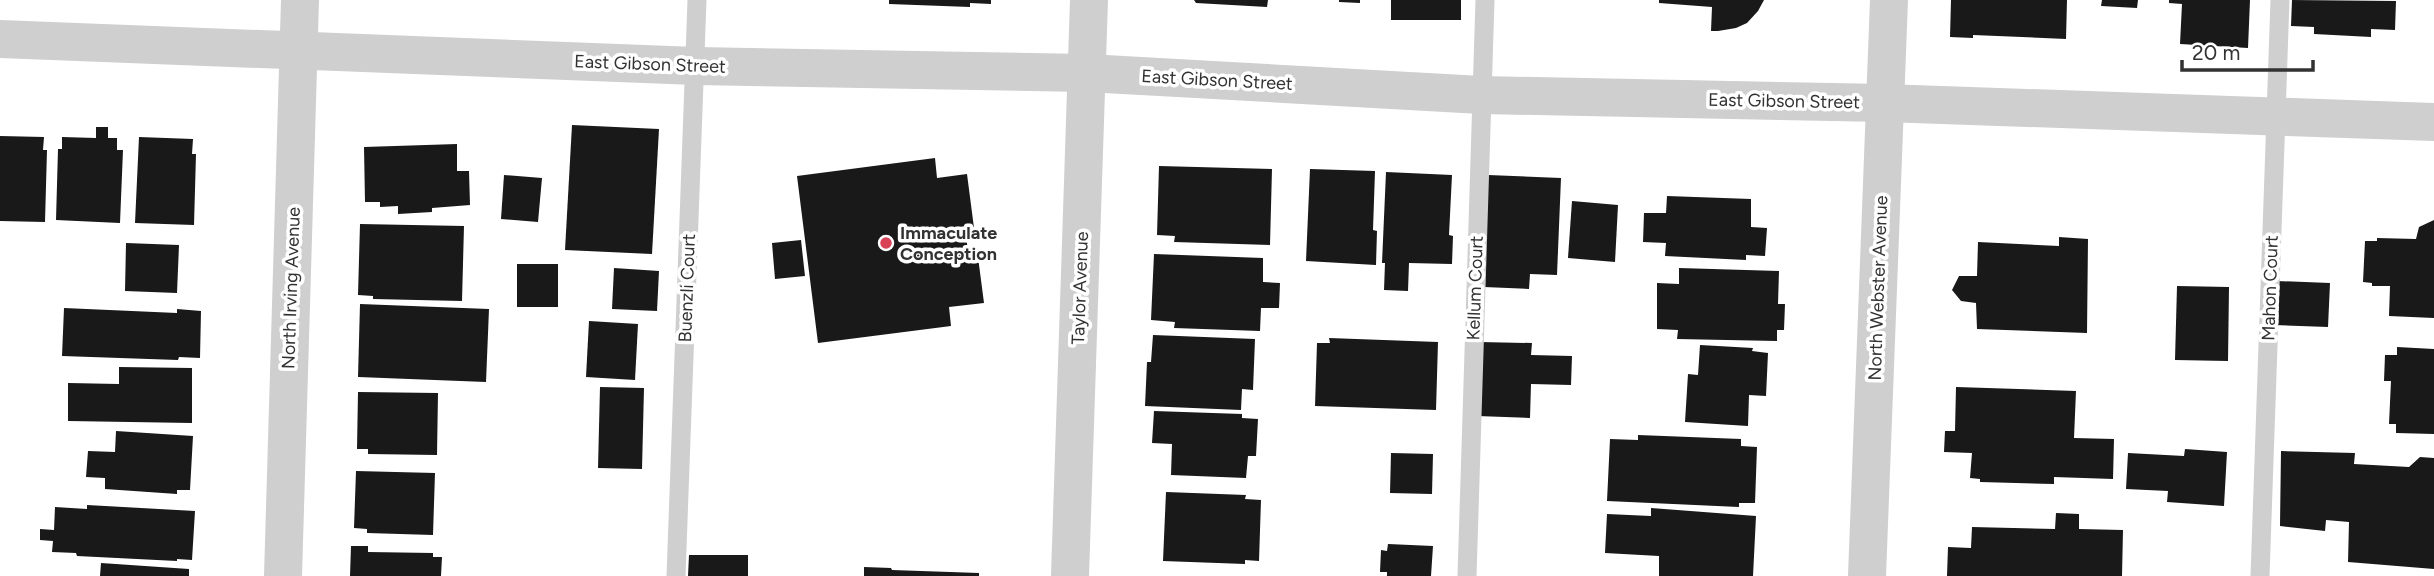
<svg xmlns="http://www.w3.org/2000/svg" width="2434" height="576" font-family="Figtree,sans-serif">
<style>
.building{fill:#191919}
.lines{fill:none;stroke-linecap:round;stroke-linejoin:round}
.lane{stroke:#cfcfcf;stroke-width:19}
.street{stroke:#cfcfcf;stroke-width:38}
.poi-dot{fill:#d94358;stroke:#fff;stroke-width:2.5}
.labels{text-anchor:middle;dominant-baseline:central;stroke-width:7;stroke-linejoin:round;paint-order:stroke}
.street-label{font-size:18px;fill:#323232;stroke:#fff}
.poi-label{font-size:18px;font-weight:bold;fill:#323232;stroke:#fff;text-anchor:start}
</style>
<rect width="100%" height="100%" fill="#fff"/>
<g class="building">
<polygon points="889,0 991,0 991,4 970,3 970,7 889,4"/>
<polygon points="1194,0 1268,0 1267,7 1196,3"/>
<polygon points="1339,0 1360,0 1360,3 1339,2"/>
<rect x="1391" y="0" width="70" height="20"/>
<polygon points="1659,0 1764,0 1758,11 1747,23 1736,28 1718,31 1711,31 1712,7 1659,3"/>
<polygon points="1951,0 2067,0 2066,39 1973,35 1973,38 1950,37"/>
<polygon points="2102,0 2138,0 2137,8 2101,6"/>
<polygon points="2169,0 2250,0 2248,48 2180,44 2182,4 2169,3"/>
<polygon points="2292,0 2396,1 2395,30 2371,29 2371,37 2314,34 2314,27 2291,26"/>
<polygon points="572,125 659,129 652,254 565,250"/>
<polygon points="96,127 108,127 108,138 117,138 117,150 123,150 120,223 56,220 58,149 62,149 62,137 96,138"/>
<polygon points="0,136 44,137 43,150 47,150 45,222 0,221"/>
<polygon points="139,137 193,139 192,154 196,154 194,225 135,223"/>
<polygon points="457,144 457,171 469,171 470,205 432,208 432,212 398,214 398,206 380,207 380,202 365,202 364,147"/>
<polygon points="935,158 937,178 967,174 974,228 965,229 969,258 978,257 984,303 949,307 951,326 818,343 797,176"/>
<polygon points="1159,166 1272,169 1270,245 1174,242 1175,236 1157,235"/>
<polygon points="1310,169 1375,171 1373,230 1377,231 1376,265 1306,261"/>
<polygon points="1386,172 1452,175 1449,235 1453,236 1452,264 1409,263 1408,291 1384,290 1385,263 1382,263"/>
<polygon points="504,175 542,178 538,222 501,219"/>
<polygon points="1488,175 1561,178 1557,275 1530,274 1529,289 1484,287"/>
<polygon points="1667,196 1751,199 1751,227 1767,228 1765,256 1746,255 1746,260 1665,256 1666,243 1643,242 1644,213 1666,213"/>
<polygon points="1572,201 1618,205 1615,262 1568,258"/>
<polygon points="2434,220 2434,318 2389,316 2390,286 2372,286 2372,283 2363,282 2365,241 2377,241 2377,238 2416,239 2419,227"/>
<polygon points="360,224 464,226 462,301 373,299 373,296 358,295"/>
<polygon points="2059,237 2088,239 2087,333 1977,329 1976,303 1961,301 1952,290 1959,276 1977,276 1978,242 2059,246"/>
<polygon points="801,240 805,276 775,279 772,243"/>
<polygon points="126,243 179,245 177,293 125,291"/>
<polygon points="1154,254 1263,258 1263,282 1280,283 1279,308 1261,308 1260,331 1174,328 1175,322 1151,320"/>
<rect x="517" y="264" width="41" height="43"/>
<polygon points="614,268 659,271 657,311 612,309"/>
<polygon points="1679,268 1779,271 1778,304 1785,304 1784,330 1777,330 1777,341 1677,339 1678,330 1657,329 1657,283 1679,284"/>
<polygon points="2277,281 2330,283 2328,327 2274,325"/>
<polygon points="2177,286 2229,287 2228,361 2175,360"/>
<polygon points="360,304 489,309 486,382 358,377"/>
<polygon points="64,308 177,313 177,309 201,311 200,358 179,357 178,360 62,356"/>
<polygon points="589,321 638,324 635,380 586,377"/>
<polygon points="1153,335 1255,339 1253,390 1242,389 1241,410 1145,406 1147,362 1151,362"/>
<polygon points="1329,338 1438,342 1436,410 1315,406 1317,343 1330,343"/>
<polygon points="1479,342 1532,343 1531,355 1572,356 1571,385 1531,384 1530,418 1477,416"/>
<polygon points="1700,345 1753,348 1752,351 1768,353 1766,396 1749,395 1748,426 1685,422 1688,374 1698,375"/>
<polygon points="2397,347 2434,349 2434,434 2396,433 2396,424 2389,424 2391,381 2384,381 2385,355 2397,355"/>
<polygon points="119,367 192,368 192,423 68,421 68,383 119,384"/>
<polygon points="600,387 644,388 642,469 598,468"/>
<polygon points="1956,387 2076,391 2074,438 2114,439 2113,479 2054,477 2054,484 1980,482 1980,479 1970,478 1972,453 1944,452 1945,431 1955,431"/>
<polygon points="358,392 438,393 437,455 368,454 368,449 357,449"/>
<polygon points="1154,411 1242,414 1242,418 1258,419 1256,456 1248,456 1246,478 1171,475 1172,444 1152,443"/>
<polygon points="116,431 193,436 190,490 177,490 177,494 105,489 105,478 86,477 88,451 115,452"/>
<polygon points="1638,435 1741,439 1741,446 1757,447 1755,503 1739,503 1739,507 1607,501 1610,439 1638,440"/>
<polygon points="2185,449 2227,452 2224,506 2167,502 2168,491 2126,489 2128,453 2184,456"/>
<polygon points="2281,451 2355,453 2354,464 2409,467 2420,457 2434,458 2434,569 2348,562 2349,522 2326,520 2325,531 2280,526"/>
<polygon points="1391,453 1433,454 1432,494 1390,493"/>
<polygon points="356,471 435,473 433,535 367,533 367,529 354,528"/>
<polygon points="1166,492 1246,495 1245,499 1261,500 1259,561 1245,560 1245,564 1163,561"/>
<polygon points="87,505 195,511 192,560 177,559 177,561 77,556 76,553 52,552 53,541 40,540 40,529 54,530 55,507 87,509"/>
<polygon points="1651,508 1756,516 1753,576 1659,576 1659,556 1605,553 1607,514 1651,516"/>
<polygon points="2056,513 2079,514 2079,529 2123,530 2122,576 1947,576 1948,547 1971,548 1972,527 2055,529"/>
<polygon points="1388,544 1433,546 1431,576 1387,576 1387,572 1380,572 1381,550 1387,551"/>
<polygon points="351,546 368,546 368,552 433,553 433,557 442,557 441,576 350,576"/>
<polygon points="689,555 748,555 748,576 688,576"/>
<polygon points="101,563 189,569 189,576 100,576"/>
<polygon points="864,567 891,568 892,570 979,573 979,576 864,576"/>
</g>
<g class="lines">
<g class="lane">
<polyline points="676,576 697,0"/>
<polyline points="1467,576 1485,0"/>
<polyline points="2260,576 2280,0"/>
</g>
<g class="street">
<polyline points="0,39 696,66 1087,73 1481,95 1885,103 2434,122"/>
<polyline points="283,576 300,0"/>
<polyline points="1070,576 1089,0"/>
<polyline points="1867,576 1889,0"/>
</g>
</g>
<circle class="poi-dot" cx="886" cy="243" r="7"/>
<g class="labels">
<g class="street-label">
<text transform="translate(650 64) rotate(2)">East Gibson Street</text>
<text transform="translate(1217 80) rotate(3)">East Gibson Street</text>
<text transform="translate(1784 101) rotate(1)">East Gibson Street</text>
<text transform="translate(291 288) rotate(-88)">North Irving Avenue</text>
<text transform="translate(687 288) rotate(-88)">Buenzli Court</text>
<text transform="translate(1080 288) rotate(-88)">Taylor Avenue</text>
<text transform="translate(1475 288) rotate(-88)">Kellum Court</text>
<text transform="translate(1878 288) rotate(-88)">North Webster Avenue</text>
<text transform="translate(2270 288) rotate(-88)">Mahon Court</text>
</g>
<g class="poi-label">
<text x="900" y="233">Immaculate<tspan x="900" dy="21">Conception</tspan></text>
</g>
</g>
<path d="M2182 60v10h131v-10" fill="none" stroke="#323232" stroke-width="3.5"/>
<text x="2192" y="60" font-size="21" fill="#323232" stroke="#ffffff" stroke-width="5" paint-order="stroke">20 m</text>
</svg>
